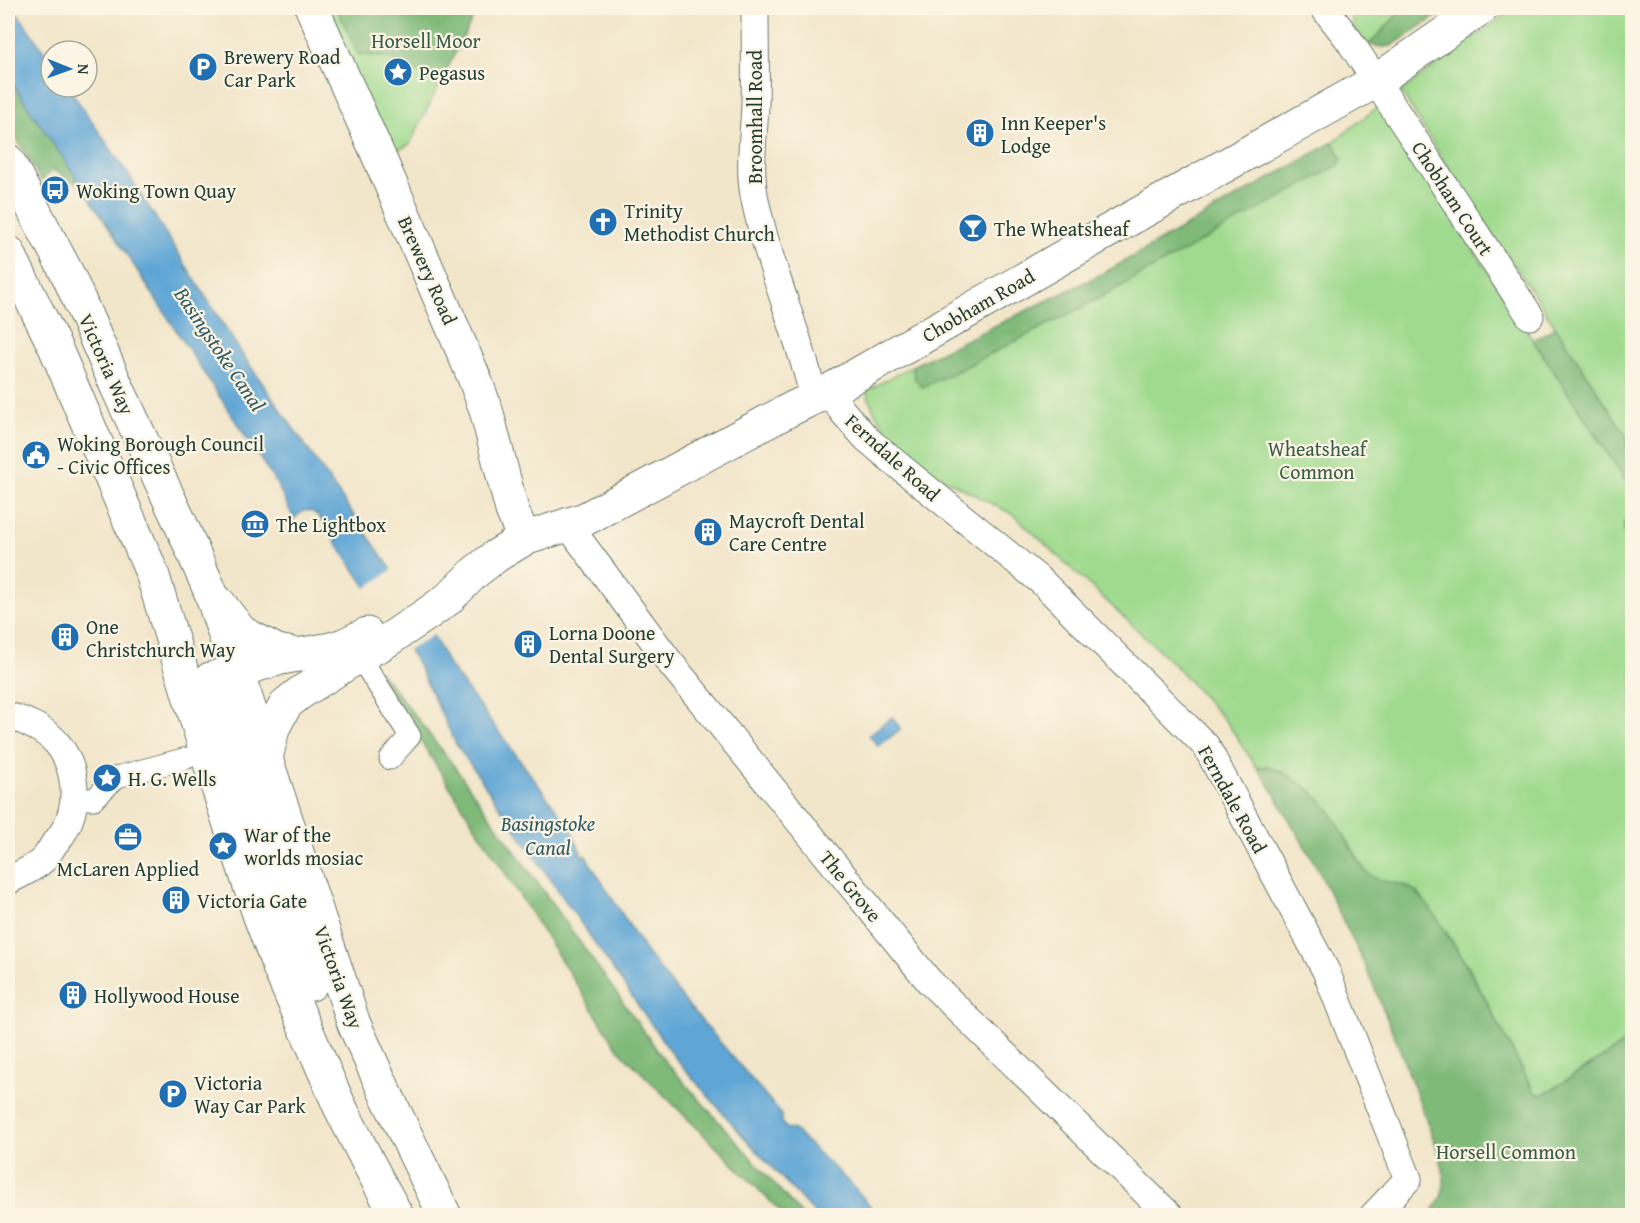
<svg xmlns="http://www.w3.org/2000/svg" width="1640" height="1223" font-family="'Gentium Book Plus',serif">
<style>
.green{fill:#9fda8e;stroke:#5f8c61;stroke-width:1.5}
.forest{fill:#7fba79;stroke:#4f7c56;stroke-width:1.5}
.water{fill:#5fa6d6;stroke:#3f7285;stroke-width:1.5}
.pier{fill:#f2e6ca}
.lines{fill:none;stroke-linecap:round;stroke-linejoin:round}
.pedestrian-casing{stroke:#697868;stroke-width:23}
.minor-casing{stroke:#697868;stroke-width:29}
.tertiary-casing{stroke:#697868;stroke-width:35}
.primary-casing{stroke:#697868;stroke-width:35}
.pedestrian{stroke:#fff;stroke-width:21}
.minor{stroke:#fff;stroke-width:27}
.tertiary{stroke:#fff;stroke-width:33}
.primary{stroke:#fff;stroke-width:33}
.labels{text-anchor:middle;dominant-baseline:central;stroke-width:4.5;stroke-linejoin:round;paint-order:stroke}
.park-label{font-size:20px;fill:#395c46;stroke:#fcf5e5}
.poi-label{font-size:20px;fill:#1f3d34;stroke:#fcf5e5;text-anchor:start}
.street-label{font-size:20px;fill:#1f3d34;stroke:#fcf5e5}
.water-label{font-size:21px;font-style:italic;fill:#325c65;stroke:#fcf5e5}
</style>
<rect width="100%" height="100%" fill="#fcf5e5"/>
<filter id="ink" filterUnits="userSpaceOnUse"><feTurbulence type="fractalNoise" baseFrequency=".0167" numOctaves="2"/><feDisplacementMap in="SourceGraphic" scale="12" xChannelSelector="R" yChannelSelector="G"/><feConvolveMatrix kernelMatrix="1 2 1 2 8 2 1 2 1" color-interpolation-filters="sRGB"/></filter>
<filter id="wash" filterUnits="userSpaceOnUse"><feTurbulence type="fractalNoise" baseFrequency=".008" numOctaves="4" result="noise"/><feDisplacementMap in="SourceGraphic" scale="24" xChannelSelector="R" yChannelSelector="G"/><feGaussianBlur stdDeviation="1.35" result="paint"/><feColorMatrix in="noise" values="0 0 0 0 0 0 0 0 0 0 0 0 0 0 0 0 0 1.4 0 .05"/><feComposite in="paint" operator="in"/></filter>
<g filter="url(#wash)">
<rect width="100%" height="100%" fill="#f2e6ca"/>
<g class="green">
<polygon points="325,8 337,8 358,54 390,58 440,83 410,144 389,155"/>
<path d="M1352,8H1407L1399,13L1369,45C1356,32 1350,27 1352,8Z"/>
<polygon points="1514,8 1632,8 1632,455 1627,447 1627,437 1538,300 1460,188 1401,91"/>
<polygon points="1379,106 1632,490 1632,513 1627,517 1625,540 1632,553 1632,1039 1543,1095 1535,1093 1469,968 1441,924 1417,892 1376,880 1366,872 1330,811 1313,792 1285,773 1268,766 1257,768 1228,724 1172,662 1014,515 923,468 885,435 886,429 874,411 866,391 912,366 913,372 955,372 1092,302 1341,158 1333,142"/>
</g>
<g class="forest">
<polygon points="337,8 478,8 440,83 390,58 358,54"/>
<polygon points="1407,8 1449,8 1391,46 1383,47 1369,45 1399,13"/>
<polygon points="8,77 82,186 53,170 41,181 8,123"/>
<polygon points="1333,142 1342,158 1339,165 1092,302 955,372 922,387 915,379 912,366 1104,273"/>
<polygon points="1556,327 1627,437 1627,447 1632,455 1632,490 1533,340"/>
<path d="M1632,513V553C1625,540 1618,523 1632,513Z"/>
<polygon points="381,672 454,766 665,1061 802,1215 784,1215 618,1049 377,673"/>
<path d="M1268,766C1293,776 1314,790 1330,811C1343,830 1351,852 1365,870C1378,887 1402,878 1417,893C1432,908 1443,928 1454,945C1484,993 1508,1044 1535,1093L1543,1095L1632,1039V1215H1430C1434,1209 1440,1202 1442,1194C1447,1181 1442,1164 1438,1151L1400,1050L1364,963L1314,862L1268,783L1257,768Z"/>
</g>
<g class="water">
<path d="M8,8H14L51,62V87H68L128,174L242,354L398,579L438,644L446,661L572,830L582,856L585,855L646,952L683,999L778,1110L781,1115V1121L786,1128L794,1130L853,1186L878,1215H816L741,1134L672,1054L456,744L415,659L319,517C309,507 303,509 294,519L276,483L82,186L8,77Z"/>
<polygon points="892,717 901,729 878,746 869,735"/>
</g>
<polygon class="pier" points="393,569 401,578 435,634 406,651 365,589"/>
</g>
<g filter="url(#ink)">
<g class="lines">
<g class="pedestrian-casing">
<g id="pedestrian">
<polyline points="367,668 410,736 390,759"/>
<polyline points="74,799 94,799 117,777 187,758"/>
</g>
</g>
<g class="minor-casing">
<g id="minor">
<path d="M755,8C755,40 756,72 755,104C754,135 748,169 755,200C769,267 798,331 814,398"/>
<polyline points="1324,8 1349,40 1530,316"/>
<polyline points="832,389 836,402 843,412 867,439 893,461 1042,582 1206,746 1326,971 1408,1179 1373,1216"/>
<polyline points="568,525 668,660 929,981 1170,1216"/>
<path d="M8,716C24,720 44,729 56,742C76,765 80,803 65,829C62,835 58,840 54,844C51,849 48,855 43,860C35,868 18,875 8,881"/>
</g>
</g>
<g class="tertiary-casing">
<polyline id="tertiary" points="312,8 376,150 474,377 486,410 512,510 524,539"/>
</g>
<g class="primary-casing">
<g id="primary">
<polyline points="8,161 69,277 117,387 184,531 211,593 354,1024 384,1090 445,1216"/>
<polyline points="8,252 55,347 152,573 206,751 259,914 280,970 340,1107 369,1164 397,1216"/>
<polyline points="219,603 241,632 277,651 297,655"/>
<polyline points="266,759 273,728 286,704 300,693 362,654 382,644 427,614 448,599 474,573 496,556 524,539 585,519 791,409 832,389 1110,230 1376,81 1481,8"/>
<path d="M311,984C271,884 241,782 210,679L281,658L331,649L344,645L367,634"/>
</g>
</g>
<use href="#pedestrian" class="pedestrian"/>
<use href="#minor" class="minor"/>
<use href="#tertiary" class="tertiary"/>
<use href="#primary" class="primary"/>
</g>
</g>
<defs>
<g id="parking-disc" transform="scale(1.5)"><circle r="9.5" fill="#1f6fb2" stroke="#fcf5e5"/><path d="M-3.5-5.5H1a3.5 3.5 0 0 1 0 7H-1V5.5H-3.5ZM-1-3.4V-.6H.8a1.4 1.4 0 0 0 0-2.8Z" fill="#fff"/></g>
<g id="sight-disc" transform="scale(1.5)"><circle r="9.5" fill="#1f6fb2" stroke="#fcf5e5"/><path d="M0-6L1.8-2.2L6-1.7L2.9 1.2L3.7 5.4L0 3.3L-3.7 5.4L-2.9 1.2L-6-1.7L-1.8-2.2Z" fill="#fff"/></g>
<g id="building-disc" transform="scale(1.5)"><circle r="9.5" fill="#1f6fb2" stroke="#fcf5e5"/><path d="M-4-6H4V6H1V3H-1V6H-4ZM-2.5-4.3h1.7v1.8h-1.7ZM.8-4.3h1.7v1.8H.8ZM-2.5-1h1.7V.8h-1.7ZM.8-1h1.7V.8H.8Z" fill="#fff"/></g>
<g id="bus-disc" transform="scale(1.5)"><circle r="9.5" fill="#1f6fb2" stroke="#fcf5e5"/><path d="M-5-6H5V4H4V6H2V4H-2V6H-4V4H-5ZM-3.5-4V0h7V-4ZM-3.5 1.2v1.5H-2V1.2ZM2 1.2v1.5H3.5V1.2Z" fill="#fff"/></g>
<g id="church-disc" transform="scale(1.5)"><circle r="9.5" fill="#1f6fb2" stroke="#fcf5e5"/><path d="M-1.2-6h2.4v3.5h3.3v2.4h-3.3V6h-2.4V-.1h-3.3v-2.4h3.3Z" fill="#fff"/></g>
<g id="bar-disc" transform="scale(1.5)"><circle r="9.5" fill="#1f6fb2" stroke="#fcf5e5"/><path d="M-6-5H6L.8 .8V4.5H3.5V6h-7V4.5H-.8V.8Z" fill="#fff"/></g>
<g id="civic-disc" transform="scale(1.5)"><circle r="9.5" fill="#1f6fb2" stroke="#fcf5e5"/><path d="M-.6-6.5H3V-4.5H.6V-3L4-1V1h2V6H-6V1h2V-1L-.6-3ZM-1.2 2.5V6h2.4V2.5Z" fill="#fff"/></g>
<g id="museum-disc" transform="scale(1.5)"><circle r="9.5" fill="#1f6fb2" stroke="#fcf5e5"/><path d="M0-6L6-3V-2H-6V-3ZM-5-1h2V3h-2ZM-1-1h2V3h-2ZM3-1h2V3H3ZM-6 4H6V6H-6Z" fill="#fff"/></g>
<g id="office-disc" transform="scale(1.5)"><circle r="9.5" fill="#1f6fb2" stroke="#fcf5e5"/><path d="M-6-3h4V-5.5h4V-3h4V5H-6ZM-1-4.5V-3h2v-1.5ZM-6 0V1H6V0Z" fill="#fff"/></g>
</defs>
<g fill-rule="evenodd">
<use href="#parking-disc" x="203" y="67"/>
<use href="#sight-disc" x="398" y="72"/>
<use href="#building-disc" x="980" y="133"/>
<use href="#bus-disc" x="55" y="190"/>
<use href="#church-disc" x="603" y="222"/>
<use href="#bar-disc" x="973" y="228"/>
<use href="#civic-disc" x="36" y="455"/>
<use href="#museum-disc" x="255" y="524"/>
<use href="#building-disc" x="708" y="532"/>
<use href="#building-disc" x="65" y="637"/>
<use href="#building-disc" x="528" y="644"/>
<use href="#sight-disc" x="107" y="778"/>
<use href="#office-disc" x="128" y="837"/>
<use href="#sight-disc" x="223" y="846"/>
<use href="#building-disc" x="176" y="900"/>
<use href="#building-disc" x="73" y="995"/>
<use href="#parking-disc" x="173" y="1094"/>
</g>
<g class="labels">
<g class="park-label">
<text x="426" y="40">Horsell Moor</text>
<text x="1317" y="448">Wheatsheaf<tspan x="1317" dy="23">Common</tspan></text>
<text x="1506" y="1151">Horsell Common</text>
</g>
<g class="poi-label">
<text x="224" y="56">Brewery Road<tspan x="224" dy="23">Car Park</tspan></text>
<text x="419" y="72">Pegasus</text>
<text x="1001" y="122">Inn Keeper's<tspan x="1001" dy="23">Lodge</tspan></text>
<text x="76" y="190">Woking Town Quay</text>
<text x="624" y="210">Trinity<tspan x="624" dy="23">Methodist Church</tspan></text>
<text x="994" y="228">The Wheatsheaf</text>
<text x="57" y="443">Woking Borough Council<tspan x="57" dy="23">- Civic Offices</tspan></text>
<text x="729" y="520">Maycroft Dental<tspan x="729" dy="23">Care Centre</tspan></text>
<text x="276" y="524">The Lightbox</text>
<text x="86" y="626">One<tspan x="86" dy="23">Christchurch Way</tspan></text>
<text x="549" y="632">Lorna Doone<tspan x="549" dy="23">Dental Surgery</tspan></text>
<text x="128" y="778">H. G. Wells</text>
<text x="244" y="834">War of the<tspan x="244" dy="23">worlds mosiac</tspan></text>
<text x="128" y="868" text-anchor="middle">McLaren Applied</text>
<text x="197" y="900">Victoria Gate</text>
<text x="94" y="995">Hollywood House</text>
<text x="194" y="1082">Victoria<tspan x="194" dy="23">Way Car Park</tspan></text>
</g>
<g class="street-label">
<text transform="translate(754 117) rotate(-90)">Broomhall Road</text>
<text transform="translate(1453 198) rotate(57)">Chobham Court</text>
<text transform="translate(428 270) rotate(66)">Brewery Road</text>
<text transform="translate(978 305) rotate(-30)">Chobham Road</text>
<text transform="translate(107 364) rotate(66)">Victoria Way</text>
<text transform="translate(893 457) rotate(42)">Ferndale Road</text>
<text transform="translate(1233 799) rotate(61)">Ferndale Road</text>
<text transform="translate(851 886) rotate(51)">The Grove</text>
<text transform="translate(339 977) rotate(70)">Victoria Way</text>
</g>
<g class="water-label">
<text transform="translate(220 349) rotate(56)">Basingstoke Canal</text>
<text x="548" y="823">Basingstoke<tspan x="548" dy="24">Canal</tspan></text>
</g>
</g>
<rect width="1640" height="1223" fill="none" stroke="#fcf5e5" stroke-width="30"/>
<g transform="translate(69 69) rotate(91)"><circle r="28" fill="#fcf5e5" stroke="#a4ab9e" stroke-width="1.5"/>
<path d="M0-4.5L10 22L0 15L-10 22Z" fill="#1f6fb2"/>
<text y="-9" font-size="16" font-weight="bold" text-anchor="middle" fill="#1f3d34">N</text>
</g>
</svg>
